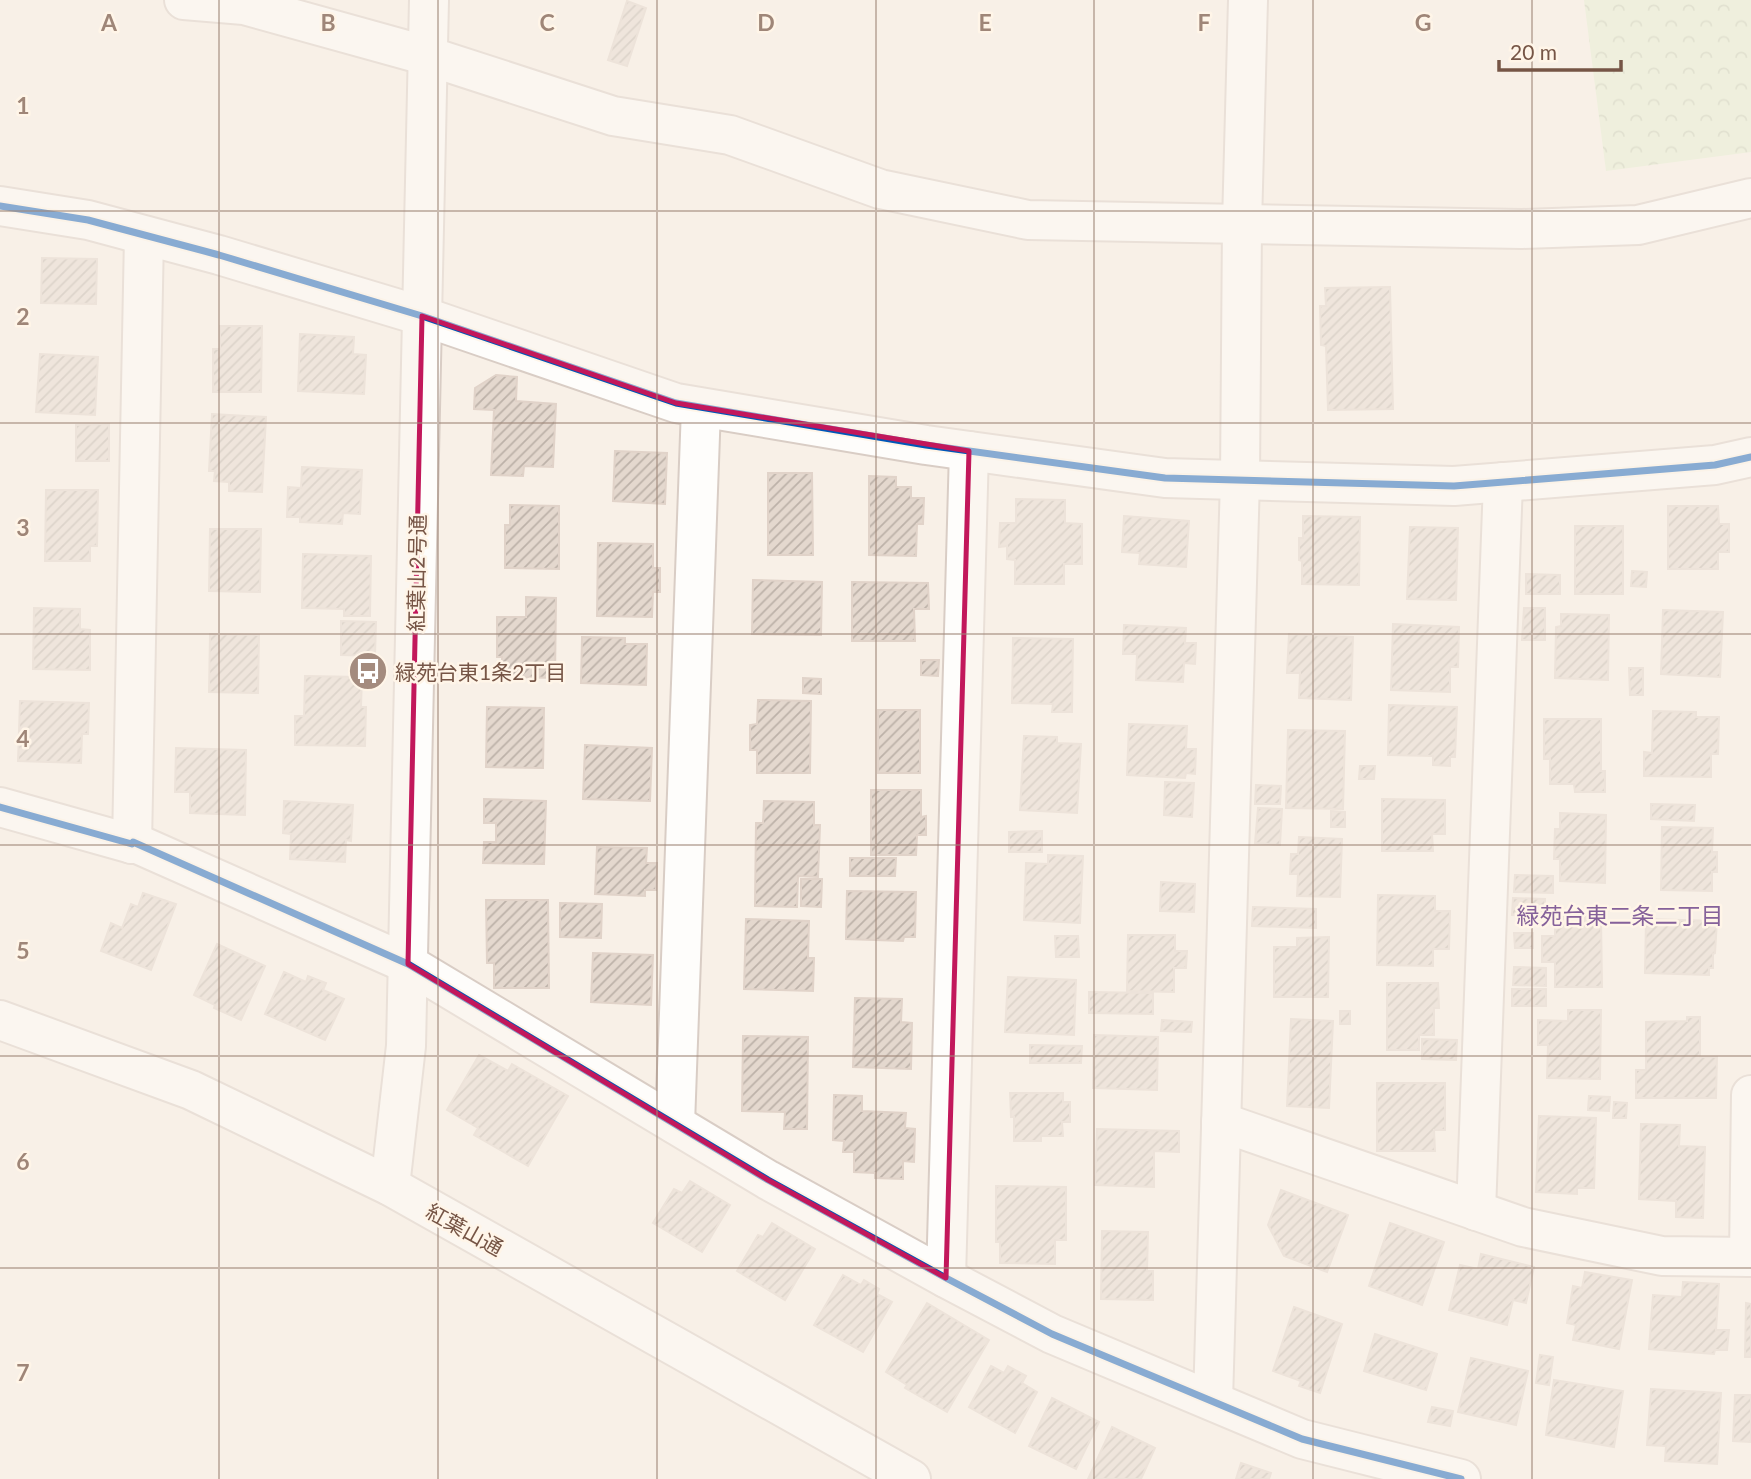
<svg xmlns="http://www.w3.org/2000/svg" width="1751" height="1479" font-family="Lato,'Noto Sans JP',sans-serif">
<style>
.forest{fill:url(#forest-crowns)}
.building{fill:url(#building-hatch);stroke:#e1d3c9;stroke-width:2}
.lines{fill:none;stroke-linecap:round;stroke-linejoin:round}
.minor-casing{stroke:#d9cdc5;stroke-width:42}
.minor{stroke:#fefdfb;stroke-width:38}
.cycleway-casing{stroke:#fff5e8;stroke-width:11}
.cycleway{stroke:#0057b8;stroke-width:7}
.marked{fill:none;stroke:#c2185b;stroke-width:5;stroke-linejoin:round}
.grid{fill:none;stroke:#9f8678;stroke-width:2;stroke-opacity:0.55}
.labels{text-anchor:middle;dominant-baseline:central;stroke-width:5;stroke-linejoin:round;paint-order:stroke}
.street-label{font-size:21px;fill:#765546;stroke:#fff5e8}
.poi-label{font-size:21px;fill:#765546;stroke:#fff5e8;text-anchor:start}
.neighbourhood-label{font-size:23px;fill:#85619a;stroke:#fff5e8}
.grid-label{font-size:23px;text-anchor:middle;font-weight:bold;fill:#9f8678;stroke:#fff5e8;stroke-width:5;stroke-linejoin:round;paint-order:stroke}
</style>
<defs>
<pattern id="forest-crowns" width="20" height="18" patternUnits="userSpaceOnUse" patternTransform="scale(1.75)"><rect width="20" height="18" fill="#e4eed0"/><path d="M2 6a3 3 0 1 1 6 0M12 15a3 3 0 1 1 6 0" fill="none" stroke="#c7ceb4"/></pattern>
<pattern id="building-hatch" width="6" height="6" patternUnits="userSpaceOnUse" patternTransform="scale(1.75)"><rect width="6" height="6" fill="#e4d8ce"/><path d="M-1 1l2-2M0 6l6-6M5 7l2-2" fill="none" stroke="#bdb2a9"/></pattern>
</defs>
<rect width="100%" height="100%" fill="#f8f0e7"/>
<polygon class="forest" points="1584,0 1751,0 1751,152 1606,171"/>
<g class="building">
<polygon points="627,1 646,8 627,66 608,60"/>
<polygon points="42,258 97,259 96,304 41,303"/>
<polygon points="1390,287 1393,409 1328,410 1326,346 1321,345 1320,306 1326,306 1325,288"/>
<polygon points="220,326 262,326 261,392 213,392 213,349 220,349"/>
<polygon points="300,334 354,337 353,354 366,355 364,394 298,391"/>
<polygon points="40,354 98,357 95,415 36,412"/>
<polygon points="496,375 517,377 516,401 556,404 553,467 524,466 523,476 491,475 494,410 474,409 475,388"/>
<polygon points="212,414 266,417 262,492 229,491 229,482 214,481 215,471 209,471"/>
<polygon points="109,424 109,461 76,461 76,425"/>
<polygon points="615,451 667,453 665,504 613,501"/>
<polygon points="302,467 362,470 360,514 343,513 342,524 300,522 300,517 287,517 288,487 301,488"/>
<polygon points="768,473 812,473 813,555 768,555"/>
<polygon points="869,476 896,477 896,487 911,487 911,498 924,498 923,524 917,524 916,556 869,555"/>
<polygon points="46,490 98,490 97,546 90,546 90,561 45,561"/>
<polygon points="1016,499 1065,500 1065,523 1082,524 1082,564 1064,564 1064,584 1015,584 1015,560 1007,559 1007,546 999,547 1000,523 1016,523"/>
<polygon points="510,505 559,506 559,569 505,568 505,525 510,525"/>
<polygon points="1668,506 1718,506 1719,524 1729,524 1729,552 1718,552 1718,569 1668,569"/>
<polygon points="1124,516 1189,521 1186,567 1139,564 1140,553 1122,552"/>
<polygon points="1303,516 1360,517 1359,585 1302,584 1302,561 1299,560 1299,538 1303,538"/>
<rect x="1575" y="526" width="48" height="68"/>
<polygon points="1410,527 1458,528 1456,600 1407,599"/>
<polygon points="210,529 261,529 260,592 209,591"/>
<polygon points="598,543 653,544 653,568 660,568 660,592 653,592 652,617 597,616"/>
<polygon points="303,554 371,556 370,616 344,616 344,609 302,608"/>
<polygon points="1632,571 1647,572 1646,587 1631,586"/>
<polygon points="1526,574 1560,575 1560,594 1526,594"/>
<polygon points="753,580 822,582 821,635 752,634"/>
<polygon points="852,582 928,583 929,609 914,609 915,641 852,641"/>
<polygon points="526,597 556,598 555,678 513,677 507,674 502,668 502,657 497,657 497,617 526,617"/>
<polygon points="34,608 80,609 80,629 90,630 90,670 33,669"/>
<polygon points="1524,608 1545,608 1545,640 1522,640"/>
<polygon points="1663,610 1723,612 1720,677 1661,674"/>
<polygon points="1561,614 1609,615 1608,680 1555,678 1556,627 1561,626"/>
<polygon points="341,621 376,622 375,656 341,655"/>
<polygon points="1393,624 1459,627 1458,667 1450,667 1450,692 1391,690"/>
<polygon points="1124,625 1186,628 1185,643 1196,643 1195,664 1184,663 1183,682 1136,680 1137,654 1123,654"/>
<polygon points="210,634 259,635 258,693 209,692"/>
<polygon points="1289,634 1353,637 1351,700 1299,698 1300,673 1287,673"/>
<polygon points="582,637 625,638 625,644 647,644 646,685 581,683"/>
<polygon points="1013,638 1073,639 1072,712 1052,712 1053,704 1012,703"/>
<polygon points="921,660 939,660 938,676 921,675"/>
<polygon points="1629,668 1643,668 1643,695 1630,695"/>
<polygon points="305,676 362,677 361,707 366,707 365,746 295,745 295,716 304,716"/>
<polygon points="803,678 821,679 821,694 803,693"/>
<polygon points="758,700 811,701 810,773 757,773 757,750 750,750 750,725 757,724"/>
<polygon points="20,701 89,703 88,734 82,734 81,763 18,761"/>
<polygon points="1389,705 1457,707 1455,757 1450,757 1450,766 1433,765 1433,756 1388,755"/>
<polygon points="487,707 544,708 543,768 486,767"/>
<rect x="878" y="710" width="42" height="63"/>
<polygon points="1653,711 1696,712 1696,717 1719,717 1718,754 1711,754 1711,777 1644,776 1644,752 1652,753"/>
<polygon points="1544,719 1601,719 1601,771 1605,771 1605,792 1575,792 1574,784 1550,784 1550,759 1544,759"/>
<polygon points="1129,724 1187,726 1186,749 1196,749 1195,774 1186,773 1185,778 1127,775"/>
<polygon points="1288,730 1345,731 1343,809 1286,808"/>
<polygon points="1024,736 1057,737 1057,743 1081,744 1077,813 1020,810"/>
<polygon points="585,745 652,748 650,801 583,799"/>
<polygon points="176,748 246,750 245,815 190,813 190,792 175,792"/>
<polygon points="1360,766 1375,766 1374,779 1359,779"/>
<polygon points="1165,782 1194,783 1192,817 1164,815"/>
<polygon points="1256,785 1281,786 1280,804 1255,804"/>
<polygon points="871,790 921,790 921,817 926,816 926,835 917,835 916,855 871,855"/>
<polygon points="484,799 546,801 544,864 483,863 484,842 496,842 496,823 484,823"/>
<polygon points="1382,799 1445,800 1445,834 1432,834 1433,851 1382,851"/>
<polygon points="284,801 353,805 351,841 346,840 345,862 290,859 291,834 283,833"/>
<polygon points="764,801 814,802 814,825 820,825 818,877 798,876 797,907 755,906 756,823 763,823"/>
<polygon points="1651,804 1695,805 1694,821 1651,819"/>
<polygon points="1258,808 1282,809 1280,845 1255,843"/>
<polygon points="1331,811 1345,812 1345,827 1331,827"/>
<polygon points="1560,813 1606,815 1605,883 1560,881 1560,859 1554,859 1555,829 1560,829"/>
<polygon points="1662,827 1713,828 1712,852 1717,852 1717,872 1712,872 1712,891 1661,890"/>
<polygon points="1042,831 1042,852 1009,852 1009,832"/>
<polygon points="1299,837 1342,839 1340,897 1297,896 1298,874 1290,874 1291,854 1298,854"/>
<polygon points="597,847 647,848 646,863 657,863 656,890 645,890 645,896 595,894"/>
<polygon points="1048,855 1083,856 1080,923 1024,920 1026,863 1048,864"/>
<polygon points="850,858 896,858 895,876 850,876"/>
<polygon points="1515,875 1553,876 1553,893 1514,892"/>
<polygon points="801,879 822,879 821,907 801,906"/>
<polygon points="1161,882 1195,884 1194,912 1160,911"/>
<polygon points="847,891 916,892 915,937 904,937 903,941 846,939"/>
<polygon points="143,893 176,904 151,970 101,951 111,923 122,928 131,904 138,907"/>
<polygon points="1378,895 1435,896 1435,911 1450,911 1449,949 1433,949 1433,966 1377,965"/>
<polygon points="1513,898 1545,899 1544,916 1512,915"/>
<polygon points="486,900 548,900 549,988 494,988 494,963 487,963"/>
<polygon points="560,903 602,904 601,938 560,937"/>
<polygon points="1253,907 1316,909 1316,928 1252,926"/>
<polygon points="1555,916 1601,916 1602,987 1555,987 1555,962 1542,962 1542,936 1555,936"/>
<polygon points="746,919 809,921 808,958 814,958 813,991 744,989"/>
<polygon points="1646,919 1717,921 1715,953 1713,954 1713,968 1709,968 1709,975 1645,973"/>
<polygon points="1514,933 1533,933 1533,948 1515,948"/>
<polygon points="1128,935 1175,935 1175,951 1187,951 1186,968 1174,968 1174,992 1127,991"/>
<polygon points="1055,936 1078,936 1079,957 1056,957"/>
<polygon points="1329,937 1328,997 1274,997 1274,947 1297,947 1297,938"/>
<polygon points="217,944 265,966 241,1020 214,1008 215,1005 194,995"/>
<polygon points="593,953 653,955 651,1005 591,1002"/>
<polygon points="1514,967 1546,968 1546,986 1513,985"/>
<polygon points="284,972 306,982 308,976 326,983 323,990 344,999 325,1040 265,1014"/>
<polygon points="1008,977 1076,980 1074,1035 1005,1032"/>
<polygon points="1387,983 1438,983 1439,1008 1434,1008 1434,1035 1419,1035 1419,1050 1387,1050"/>
<rect x="1512" y="989" width="34" height="17"/>
<polygon points="1089,992 1153,993 1153,1014 1089,1013"/>
<polygon points="855,998 902,999 901,1022 912,1023 911,1069 853,1067"/>
<polygon points="1568,1010 1601,1010 1600,1079 1547,1078 1548,1045 1538,1045 1538,1020 1568,1021"/>
<rect x="1340" y="1011" width="10" height="13"/>
<polygon points="1687,1017 1700,1017 1700,1057 1717,1057 1716,1098 1636,1098 1636,1070 1646,1070 1646,1022 1687,1021"/>
<polygon points="1291,1019 1333,1021 1329,1108 1287,1106"/>
<polygon points="1162,1020 1192,1022 1191,1032 1161,1031"/>
<polygon points="1094,1035 1158,1037 1157,1090 1093,1088"/>
<polygon points="743,1036 808,1037 807,1129 784,1129 785,1112 742,1111"/>
<polygon points="1422,1039 1457,1040 1456,1060 1422,1059"/>
<polygon points="1030,1045 1082,1046 1081,1063 1030,1063"/>
<polygon points="479,1055 508,1071 512,1064 568,1096 528,1166 474,1135 478,1128 447,1110"/>
<polygon points="1377,1083 1445,1083 1445,1130 1434,1130 1435,1151 1377,1151"/>
<polygon points="1010,1093 1063,1093 1063,1102 1070,1102 1070,1122 1062,1122 1063,1136 1041,1136 1041,1141 1014,1141 1014,1117 1011,1117"/>
<polygon points="834,1095 862,1096 862,1111 906,1113 905,1128 915,1129 914,1162 903,1161 903,1179 875,1178 875,1173 854,1172 854,1152 843,1152 844,1141 833,1140"/>
<polygon points="1589,1096 1610,1097 1609,1111 1588,1110"/>
<polygon points="1614,1102 1627,1103 1626,1118 1613,1118"/>
<polygon points="1539,1116 1596,1118 1594,1188 1577,1188 1577,1194 1536,1192"/>
<polygon points="1641,1124 1680,1125 1679,1146 1705,1147 1703,1218 1676,1217 1676,1201 1639,1199"/>
<polygon points="1097,1129 1179,1131 1179,1152 1154,1151 1154,1187 1095,1185"/>
<polygon points="690,1181 730,1205 702,1252 653,1223 674,1189 682,1193"/>
<polygon points="996,1186 1066,1187 1066,1240 1055,1240 1055,1264 1000,1263 1000,1242 996,1242"/>
<polygon points="1281,1190 1348,1215 1327,1272 1284,1256 1268,1225"/>
<polygon points="772,1223 815,1249 785,1300 737,1271 758,1235 763,1237"/>
<polygon points="1390,1223 1444,1242 1422,1305 1369,1286"/>
<polygon points="1102,1231 1148,1232 1147,1271 1153,1271 1153,1300 1101,1299"/>
<polygon points="1481,1254 1534,1267 1526,1303 1513,1300 1507,1325 1449,1310 1460,1265 1478,1269"/>
<polygon points="1585,1272 1632,1280 1619,1349 1573,1340 1576,1325 1567,1323 1573,1286 1582,1288"/>
<polygon points="843,1275 861,1285 864,1280 879,1289 877,1294 892,1302 863,1352 814,1325"/>
<polygon points="1683,1282 1719,1284 1716,1330 1729,1330 1727,1350 1715,1350 1714,1354 1649,1349 1653,1295 1682,1297"/>
<polygon points="927,1303 989,1340 947,1412 905,1388 907,1385 886,1372"/>
<polygon points="1746,1303 1751,1304 1751,1357 1745,1357"/>
<polygon points="1294,1307 1342,1324 1320,1393 1299,1386 1301,1381 1273,1371"/>
<polygon points="1375,1334 1437,1354 1426,1390 1364,1371"/>
<polygon points="1540,1355 1553,1357 1549,1385 1536,1383"/>
<polygon points="1471,1358 1528,1371 1516,1425 1458,1412"/>
<polygon points="991,1366 1004,1373 1008,1366 1026,1376 1022,1383 1037,1392 1015,1433 969,1407"/>
<polygon points="1554,1380 1623,1391 1614,1447 1546,1435"/>
<polygon points="1651,1389 1721,1393 1717,1464 1665,1461 1666,1446 1647,1445"/>
<polygon points="1735,1395 1751,1395 1751,1442 1733,1441"/>
<polygon points="1052,1398 1099,1422 1076,1469 1029,1446"/>
<polygon points="1432,1407 1453,1411 1450,1426 1428,1422"/>
<polygon points="1112,1427 1155,1448 1141,1479 1088,1479"/>
<polygon points="1241,1463 1271,1473 1269,1479 1236,1479"/>
</g>
<g class="lines">
<g class="minor-casing">
<g id="minor">
<polyline points="184,0 244,5 428,56 613,116 730,135 880,189 1028,220 1522,229 1638,225 1751,198"/>
<polyline points="0,206 88,220 219,255 422,316 676,403 926,445 1165,478 1454,486 1715,465 1751,457"/>
<polyline points="0,807 132,844 133,842 408,964 768,1180 946,1278 1052,1334 1302,1439 1461,1479"/>
<polyline points="132,844 144,236"/>
<polyline points="0,1020 191,1090 390,1186 911,1479"/>
<polyline points="1221,1122 1523,1227 1662,1256 1751,1257"/>
<polyline points="675,1124 701,408"/>
<polyline points="390,1186 406,1046 429,0"/>
<polyline points="1476,1211 1503,482"/>
<polyline points="1749,1257 1751,1095"/>
<polyline points="946,1278 969,451"/>
<polyline points="1213,1401 1240,480 1242,224 1248,0"/>
</g>
</g>
<use href="#minor" class="minor"/>
<g class="cycleway-casing">
<g id="cycleway">
<polyline points="0,206 88,220 219,255 422,316 676,403 926,445 1165,478 1454,486 1715,465 1751,457"/>
<polyline points="0,807 132,844 133,842 408,964 768,1180 946,1278 1052,1334 1302,1439 1461,1479"/>
</g>
</g>
<use href="#cycleway" class="cycleway"/>
</g>
<path d="M0 0H1751V1479H0ZM422,316L676,403L969,451L946,1278L768,1180L408,964Z" fill="#f8f0e7" fill-opacity=".55" fill-rule="evenodd"/>
<path class="marked" d="M422,316L676,403L969,451L946,1278L768,1180L408,964Z"/>
<path class="grid" d="M219,0V1479M438,0V1479M657,0V1479M876,0V1479M1094,0V1479M1313,0V1479M1532,0V1479M0,211H1751M0,423H1751M0,634H1751M0,845H1751M0,1056H1751M0,1268H1751"/>
<defs>
<g id="bus-disc" transform="scale(2.0125)"><circle r="9.5" fill="#a48b7e" stroke="#fff5e8"/><path d="M-5-6H5V4H4V6H2V4H-2V6H-4V4H-5ZM-3.5-4V0h7V-4ZM-3.5 1.2v1.5H-2V1.2ZM2 1.2v1.5H3.5V1.2Z" fill="#fff"/></g>
</defs>
<g fill-rule="evenodd">
<use href="#bus-disc" x="368" y="671"/>
</g>
<g class="labels">
<g class="street-label">
<text transform="translate(416 573) rotate(-89)">紅葉山2号通</text>
<text transform="translate(465 1229) rotate(29)">紅葉山通</text>
</g>
<g class="poi-label">
<text x="395" y="671">緑苑台東1条2丁目</text>
</g>
<g class="neighbourhood-label">
<text x="1620" y="915">緑苑台東二条二丁目</text>
</g>
</g>
<g class="grid-label">
<text x="109" y="31">A</text>
<text x="328" y="31">B</text>
<text x="547" y="31">C</text>
<text x="766" y="31">D</text>
<text x="985" y="31">E</text>
<text x="1204" y="31">F</text>
<text x="1423" y="31">G</text>
<text x="23" y="114">1</text>
<text x="23" y="325">2</text>
<text x="23" y="536">3</text>
<text x="23" y="747">4</text>
<text x="23" y="959">5</text>
<text x="23" y="1170">6</text>
<text x="23" y="1381">7</text>
</g>
<path d="M1499 60v10h122v-10" fill="none" stroke="#765546" stroke-width="3.5"/>
<text x="1510" y="60" font-size="21" fill="#765546" stroke="#fff5e8" stroke-width="5" paint-order="stroke">20 m</text>
</svg>
